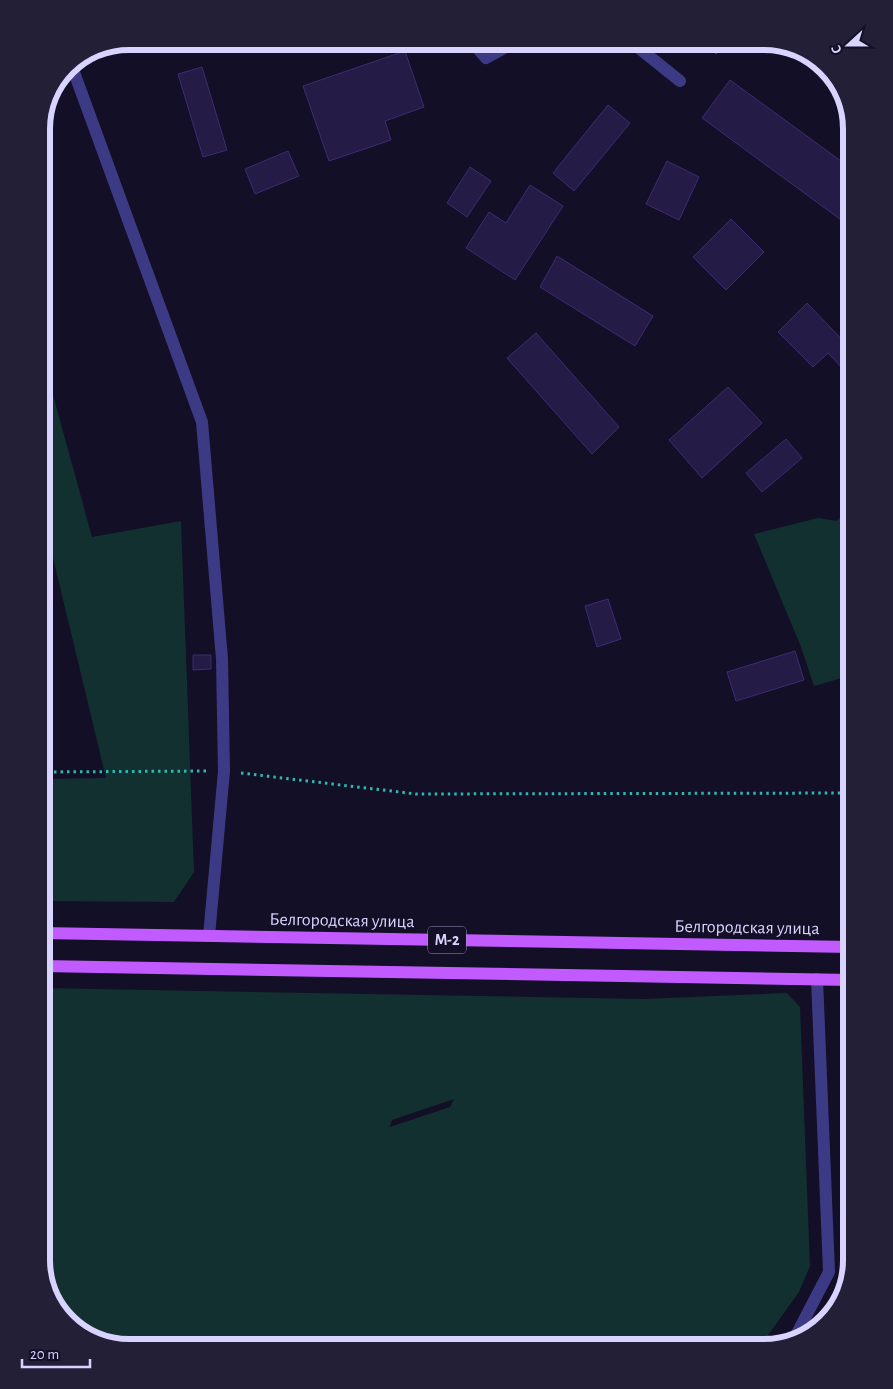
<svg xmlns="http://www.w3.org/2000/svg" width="893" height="1389" font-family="'Alegreya Sans',sans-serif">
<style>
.green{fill:#12302f;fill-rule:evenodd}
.building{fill:#241b47;stroke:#3b2d73}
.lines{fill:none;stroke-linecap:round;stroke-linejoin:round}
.path{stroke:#2fb8b0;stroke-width:3;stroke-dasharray:2.5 4;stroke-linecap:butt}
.minor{stroke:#3d3a85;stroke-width:12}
.major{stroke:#c25bff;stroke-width:12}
.labels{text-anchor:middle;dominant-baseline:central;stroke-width:5;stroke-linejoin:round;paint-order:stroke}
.shield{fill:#130f26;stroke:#9e99be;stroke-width:1}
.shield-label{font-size:16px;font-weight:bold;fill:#d9d4ff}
.street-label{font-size:18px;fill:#d9d4ff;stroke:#130f26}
.rim{fill:none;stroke:#d9d4ff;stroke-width:6}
</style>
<rect width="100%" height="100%" fill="#130f26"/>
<g class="green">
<polygon points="41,351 92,537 181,521 194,872 174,902 41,901 41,779 106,778 41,508"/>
<polygon points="852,502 852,675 814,686 801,647 754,534 818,518 837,521"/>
<path d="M41,988L644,999L787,993L800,1007L810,1266L799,1292L759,1348H124L81,1333L50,1299L41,1260ZM454,1099L450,1107L390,1127L392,1120Z"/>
</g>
<g class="building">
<polygon points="405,51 424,107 385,121 391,140 329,161 303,86"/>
<polygon points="202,67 227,150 203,157 178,74"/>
<polygon points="730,80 852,169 852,228 702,118"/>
<polygon points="608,105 630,123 574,191 553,173"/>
<polygon points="288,151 299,176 255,194 245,169"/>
<polygon points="667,161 699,177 679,220 646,204"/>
<polygon points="470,167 491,181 467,217 447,203"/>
<polygon points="530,185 563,206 515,280 466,248 489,212 506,223"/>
<polygon points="731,219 764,252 726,290 693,257"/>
<polygon points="557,256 653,316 635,346 540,287"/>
<polygon points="807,303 852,350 852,363 844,370 828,353 813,367 778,332"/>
<polygon points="536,333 619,427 592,454 507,358"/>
<polygon points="728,387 762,423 702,478 669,440"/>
<polygon points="786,439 802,458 762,492 746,473"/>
<polygon points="608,599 621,639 597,647 585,606"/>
<polygon points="795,651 804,680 736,701 727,672"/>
<polygon points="193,655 211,655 211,669 193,670"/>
</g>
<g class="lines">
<g class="path">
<polyline points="707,41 716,52 737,41"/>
<polyline points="41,772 207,771"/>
<polyline points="241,773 416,794 852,793"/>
</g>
<g class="minor">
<polyline points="471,41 486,58 517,41"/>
<polyline points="630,41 680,81"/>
<polyline points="71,64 202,422 222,659 224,771 209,936"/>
<polyline points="793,1341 829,1272 817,979"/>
</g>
<g class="major">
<polyline points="41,933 852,947"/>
<polyline points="41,966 852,980"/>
</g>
</g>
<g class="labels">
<rect class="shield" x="428" y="926.5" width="38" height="27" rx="4"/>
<g class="shield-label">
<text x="447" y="940">М-2</text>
</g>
<g class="street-label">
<text transform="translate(342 921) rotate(1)">Белгородская улица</text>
<text transform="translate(747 928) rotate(1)">Белгородская улица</text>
</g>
</g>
<path d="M0 0H893V1389H0ZM129 50H764A79 79 0 0 1 843 129V1260A79 79 0 0 1 764 1339H129A79 79 0 0 1 50 1260V129A79 79 0 0 1 129 50Z" fill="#231f37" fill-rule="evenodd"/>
<path class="rim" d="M129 50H764A79 79 0 0 1 843 129V1260A79 79 0 0 1 764 1339H129A79 79 0 0 1 50 1260V129A79 79 0 0 1 129 50Z"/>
<g transform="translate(848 45) rotate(249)" stroke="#130f26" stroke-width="4" paint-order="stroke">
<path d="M0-4L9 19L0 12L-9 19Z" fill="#d9d4ff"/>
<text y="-8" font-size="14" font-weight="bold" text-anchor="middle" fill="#d9d4ff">С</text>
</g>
<path d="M22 1359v8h68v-8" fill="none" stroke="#d9d4ff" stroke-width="2.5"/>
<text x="30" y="1359" font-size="15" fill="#d9d4ff" stroke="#130f26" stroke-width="4" paint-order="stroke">20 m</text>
</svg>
